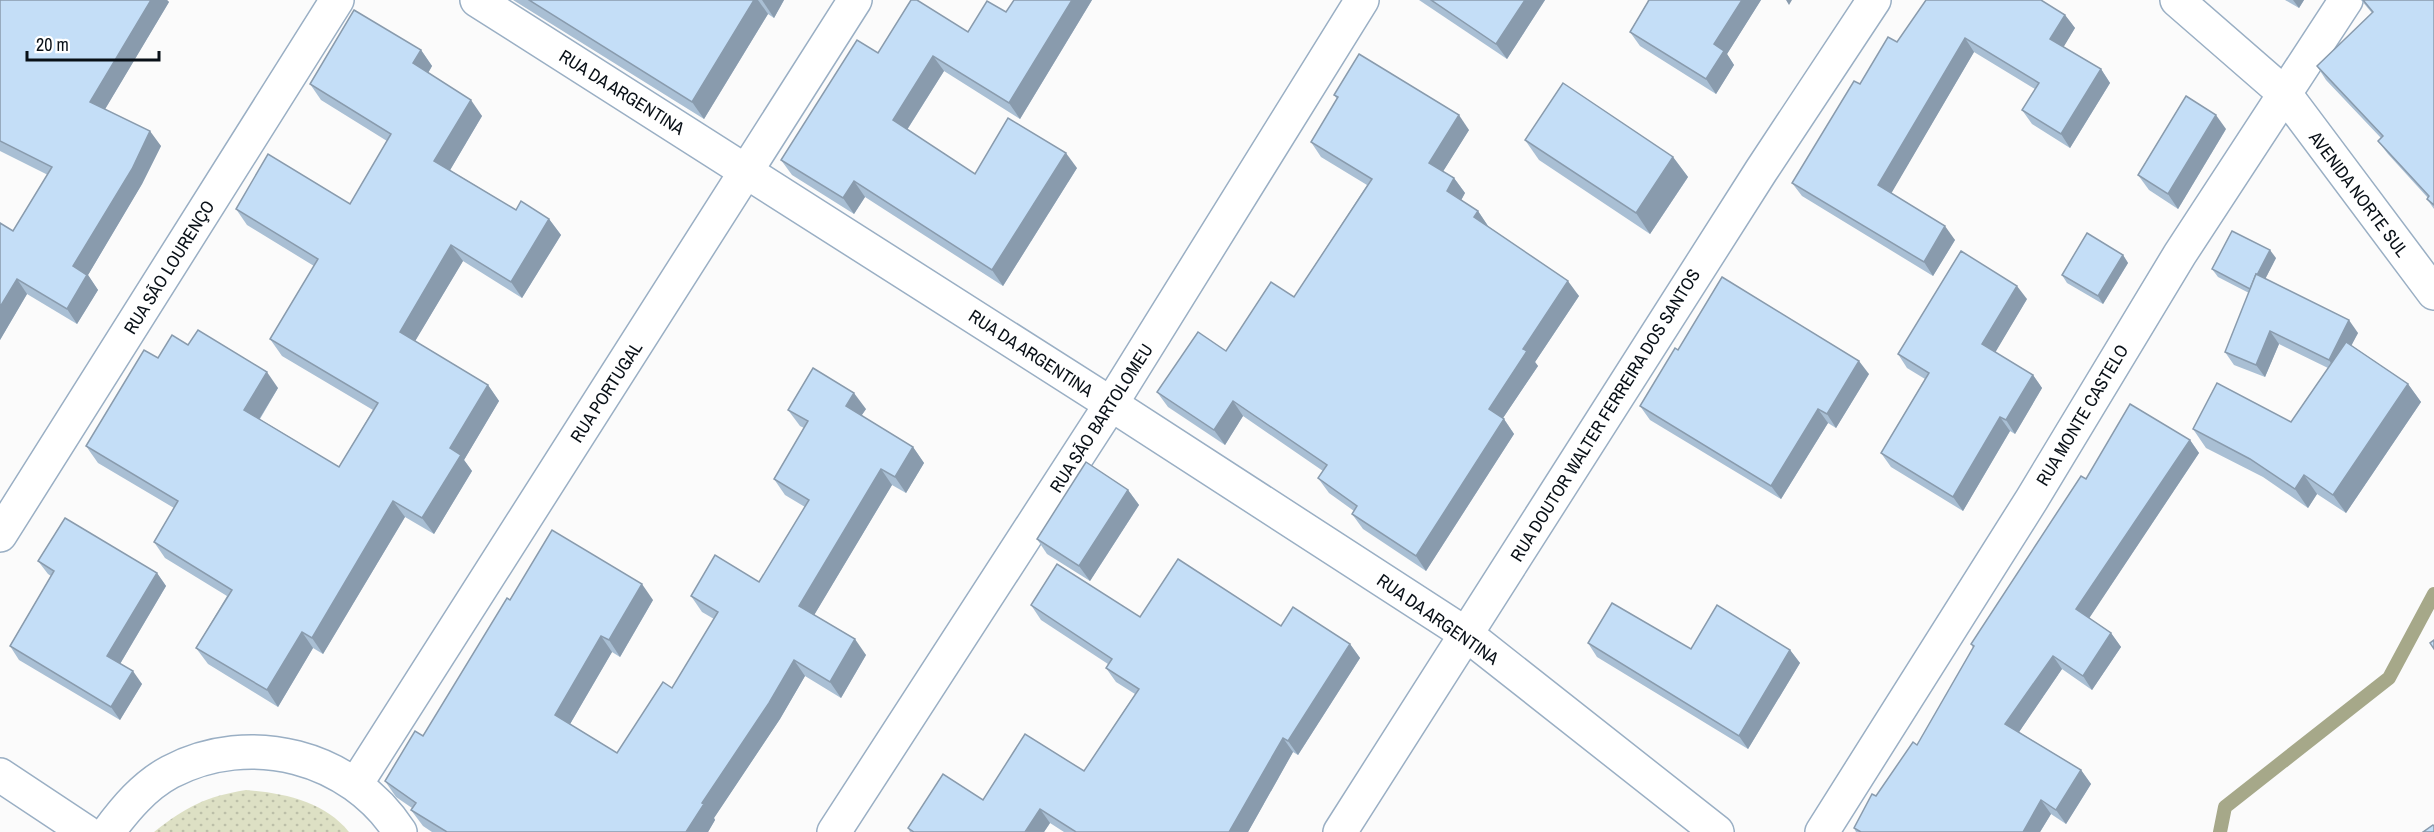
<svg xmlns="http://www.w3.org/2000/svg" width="2434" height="832" font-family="'Archivo Narrow',sans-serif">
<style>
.green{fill:url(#green-dots)}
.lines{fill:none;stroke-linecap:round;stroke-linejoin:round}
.stream{stroke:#a6a889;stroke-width:14}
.minor-casing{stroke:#9aafc4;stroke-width:36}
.minor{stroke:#fff;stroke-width:33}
.wall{fill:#a9bfd4}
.shaded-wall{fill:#899bad}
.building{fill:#c4def7;stroke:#899bad;stroke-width:1.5}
.labels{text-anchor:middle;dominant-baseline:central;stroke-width:6;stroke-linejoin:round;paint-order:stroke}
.street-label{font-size:18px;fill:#091017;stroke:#fff}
</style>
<defs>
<pattern id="green-dots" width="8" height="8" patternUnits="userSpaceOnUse" patternTransform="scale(1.5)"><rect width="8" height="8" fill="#dde0c4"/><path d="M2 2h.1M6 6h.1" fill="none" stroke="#bcbfa8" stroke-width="1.8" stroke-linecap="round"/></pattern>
</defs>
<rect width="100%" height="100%" fill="#fbfbfb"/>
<path class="green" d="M246,790C284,793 324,801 349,832H154C187,806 205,797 246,790Z"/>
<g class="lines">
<polyline class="stream" points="2220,832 2225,807 2389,678 2434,594"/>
<g class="minor-casing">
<g id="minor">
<polyline points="477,0 1111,404 1466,634 1717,832"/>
<polyline points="2177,0 2285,94 2434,293"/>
<polyline points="0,535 337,0"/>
<polyline points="0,775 86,832"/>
<polyline points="356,784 855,0"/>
<path d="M108,832C125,809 144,786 170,772C250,730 351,756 400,832"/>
<polyline points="834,832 1111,404 1362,0"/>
<polyline points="1340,832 1761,171 1874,0"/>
<polyline points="1822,832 2032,499 2180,254 2346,0"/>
</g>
</g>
<use href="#minor" class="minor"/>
</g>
<g class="wall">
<polygon points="0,0 167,0 169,2 105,109 161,146 142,184 88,275 98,290 77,324 27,294 0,340 0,223 13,231 48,175 0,151"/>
<polygon points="513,0 784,0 774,18 768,14 704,119"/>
<polygon points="1014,0 1092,0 1020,119 944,71 907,130 975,174 1077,168 1003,286 865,197 854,214 792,175 781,160 878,53 968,32 1006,12"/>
<polygon points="1419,0 1545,0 1507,59"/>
<polygon points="1647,0 1761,0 1727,54 1734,65 1716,94 1640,46 1630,32 1649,1"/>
<polygon points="2285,0 2304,0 2299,8"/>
<polygon points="2361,0 2434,0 2434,209 2427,199 2428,198 2388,154 2378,141 2381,138 2326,80 2317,66 2372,13"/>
<polygon points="2065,15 2075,28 2063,47 2101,69 2110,83 2070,148 2032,124 2022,110 2035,89 1974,52 1891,193 1955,240 1933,276 1802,196 1792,183 1860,84 1897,42"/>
<polygon points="421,50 432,66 428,73 482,116 450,170 516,210 549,219 561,235 522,298 463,261 415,341 488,385 499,401 464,460 472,471 434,534 405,517 323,654 313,648 278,707 208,664 196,648 227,596 165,558 154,542 174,508 98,463 86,446 158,358 188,345 278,388 260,419 339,467 373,410 282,356 270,339 314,266 247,225 236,209 350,204 387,141 321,100 310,84"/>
<polygon points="1334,95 1469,130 1443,171 1454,178 1465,193 1461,200 1478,211 1488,226 1579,296 1535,362 1538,366 1503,418 1514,434 1426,571 1363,529 1352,514 1354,511 1329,493 1318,478 1323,471 1243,416 1225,445 1168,407 1157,392 1226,351 1294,297 1367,185 1321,157 1311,142 1337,99"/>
<polygon points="2226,129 2178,209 2149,190 2138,175"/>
<polygon points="1525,140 1673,157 1688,177 1650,234 1539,160"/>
<polygon points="2123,255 2128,263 2103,304 2067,283 2062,275"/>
<polygon points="2276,258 2265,279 2358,333 2351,345 2408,384 2421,402 2346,513 2317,494 2308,508 2263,477 2206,448 2193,429 2291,422 2328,368 2279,344 2265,377 2234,365 2225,352 2249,293 2218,277 2212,269"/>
<polygon points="2027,299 1995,352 2033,375 2042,388 2015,434 2010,431 1963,511 1891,467 1881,453 1925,379 1907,368 1898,354"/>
<polygon points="1678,350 1869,374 1836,428 1828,423 1781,499 1650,420 1640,406"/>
<polygon points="866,409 861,416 913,447 924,463 906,493 892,485 814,615 866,655 841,698 805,676 780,719 714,818 715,820 708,832 432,832 423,826 411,810 412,808 396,797 385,781 423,736 510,600 653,600 620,657 612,652 570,724 617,753 672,688 714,619 702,612 691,596 759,582 805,507 785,495 774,479 804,428 800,426 788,410"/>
<polygon points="2190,440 2199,453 2089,618 2111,633 2121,647 2092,690 2062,669 2019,732 2081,770 2091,784 2066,824 2051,814 2040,832 1856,832 1854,828 1876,796 1917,745 1973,648 1971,644 2086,479"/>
<polygon points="1128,490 1139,505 1090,581 1047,554 1037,539"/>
<polygon points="38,561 157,573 166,586 120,664 142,684 120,720 19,660 10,646 51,576 48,574"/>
<polygon points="1031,605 1140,617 1281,626 1350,644 1360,658 1298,755 1293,752 1248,832 1064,832 1050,823 1044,832 910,832 908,828 983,800 1084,771 1135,694 1116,682 1106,668 1108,664 1041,620"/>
<polygon points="1588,643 1691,649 1790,650 1800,663 1748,749 1597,657"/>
</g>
<g class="shaded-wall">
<polygon points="151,0 167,0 169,2 101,116 90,102"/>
<polygon points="754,0 758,0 768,14 704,119 692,102"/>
<polygon points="762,0 784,0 774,18"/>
<polygon points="1072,0 1092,0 1020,119 1009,103"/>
<polygon points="1525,0 1545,0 1507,59 1496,44"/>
<polygon points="1742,0 1761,0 1727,54 1734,65 1716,94 1706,79 1714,44"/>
<polygon points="1786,0 1792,0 1789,5"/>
<polygon points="2293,0 2304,0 2299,8"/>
<polygon points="2065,15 2075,28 2060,53 2050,39"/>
<polygon points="1965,38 1974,52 1888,199 1878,185"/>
<polygon points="421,50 432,66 424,80 413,63"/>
<polygon points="933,56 944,71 903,136 893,120"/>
<polygon points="2101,69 2110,83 2070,148 2061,134"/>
<polygon points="471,100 482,116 446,177 434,161"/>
<polygon points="1459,115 1469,130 1439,178 1429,163"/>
<polygon points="2216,115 2226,129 2178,209 2168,194"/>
<polygon points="150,131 161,146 142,184 88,275 98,290 77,324 67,309 73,266"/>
<polygon points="1066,153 1077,168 1003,286 992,270"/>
<polygon points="1673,157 1688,177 1650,234 1636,213"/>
<polygon points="1454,178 1465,193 1458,206 1447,191"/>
<polygon points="854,181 865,197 854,214 843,198"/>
<polygon points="1478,211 1488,226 1474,217"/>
<polygon points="549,219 561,235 522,298 511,282"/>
<polygon points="1945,226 1955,240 1933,276 1924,262"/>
<polygon points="451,245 463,261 411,348 400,332"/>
<polygon points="2270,250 2276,258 2256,297 2250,289"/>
<polygon points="2123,255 2128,263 2103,304 2098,296"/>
<polygon points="17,279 27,294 0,340 0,307"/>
<polygon points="1568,281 1579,296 1535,362 1538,366 1499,424 1489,409 1523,349"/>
<polygon points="2017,286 2027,299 1992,358 1982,344"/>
<polygon points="2349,320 2358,333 2337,373 2329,360"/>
<polygon points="2270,331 2279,344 2265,377 2256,365"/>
<polygon points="1859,361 1869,374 1836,428 1827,414"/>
<polygon points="267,372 278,388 255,426 244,410"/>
<polygon points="2033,375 2042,388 2015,434 2006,420"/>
<polygon points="2408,384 2421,402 2346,513 2333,495"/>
<polygon points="488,385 499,401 464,460 472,471 434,534 422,518 450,448"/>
<polygon points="854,393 866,409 857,422 846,406"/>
<polygon points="1233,401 1243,416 1225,445 1214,430"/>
<polygon points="1818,409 1828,423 1781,499 1771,486"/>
<polygon points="2000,417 2010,431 1963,511 1953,497"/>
<polygon points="1504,419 1514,434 1426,571 1416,556"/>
<polygon points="2190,440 2199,453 2086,623 2076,609"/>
<polygon points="913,447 924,463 906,493 895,477"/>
<polygon points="881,469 892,485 810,622 799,606"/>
<polygon points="2304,475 2317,494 2308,508 2295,489"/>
<polygon points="1128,490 1139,505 1090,581 1079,566"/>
<polygon points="393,501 405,517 323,654 312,638"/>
<polygon points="157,573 166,586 117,669 107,656"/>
<polygon points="642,584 653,600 620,657 609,640"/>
<polygon points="302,632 313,648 278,707 267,690"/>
<polygon points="2111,633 2121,647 2092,690 2083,676"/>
<polygon points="601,636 612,652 566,731 555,715"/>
<polygon points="855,639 866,655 841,698 830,682"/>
<polygon points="1350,644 1360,658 1298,755 1288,741"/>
<polygon points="1790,650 1800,663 1748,749 1739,736"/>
<polygon points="2053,656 2062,669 2015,738 2005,724"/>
<polygon points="794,660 805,676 780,719 714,818 715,820 708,832 686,832 702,803"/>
<polygon points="133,671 142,684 120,720 111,707"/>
<polygon points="1283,738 1293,752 1248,832 1229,832"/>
<polygon points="2081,770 2091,784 2066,824 2056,810"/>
<polygon points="2041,800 2051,814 2040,832 2023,832"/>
<polygon points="1040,809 1050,823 1044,832 1025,832"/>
</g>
<g class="building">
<polygon points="0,0 151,0 90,102 150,131 132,169 73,266 87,275 67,309 17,279 0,307 0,223 13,231 52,167 0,141"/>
<polygon points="529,0 754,0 692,102"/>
<polygon points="911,0 917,0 968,32 987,1 1006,12 1014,0 1072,0 1009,103 933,56 893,120 975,174 1008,118 1066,153 992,270 854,181 843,198 781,160 857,40 878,53"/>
<polygon points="1431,0 1525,0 1496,44"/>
<polygon points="1649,0 1742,0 1714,44 1724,51 1706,79 1630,32"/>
<polygon points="1926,0 2041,0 2065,15 2050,39 2101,69 2061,134 2022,110 2039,83 1965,38 1878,185 1945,226 1924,262 1792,183 1854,81 1860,84 1888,37 1897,42"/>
<polygon points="2363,0 2434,0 2434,205 2427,199 2429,196 2378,141 2383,136 2317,66 2373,12"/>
<polygon points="354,10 421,50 413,63 471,100 434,161 516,210 521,201 549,219 511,282 451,245 400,332 488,385 450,448 461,455 422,518 393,501 312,638 302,632 267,690 196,648 232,590 154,542 178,501 86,446 144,350 158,358 172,335 188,345 198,330 267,372 244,410 339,467 378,403 270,339 318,259 236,209 268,154 350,204 391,134 310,84"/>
<polygon points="1359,54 1459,115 1429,163 1454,178 1447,191 1478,211 1474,217 1568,281 1523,349 1527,351 1489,409 1504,419 1416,556 1352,514 1357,506 1318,478 1327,465 1233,401 1214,430 1157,392 1198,332 1226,351 1271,282 1294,297 1372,179 1311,142 1338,97 1334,95"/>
<polygon points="1563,83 1673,157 1636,213 1525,140"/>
<polygon points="2186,96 2216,115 2168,194 2138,175"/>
<polygon points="2232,231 2270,250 2257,275 2256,274 2250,289 2212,269"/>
<polygon points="2087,233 2123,255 2098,296 2062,275"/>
<polygon points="1961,251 2017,286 1982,344 2033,375 2006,420 2000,417 1953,497 1881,453 1929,373 1898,354"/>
<polygon points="2256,274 2349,320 2329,360 2270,331 2256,365 2225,352"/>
<polygon points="1722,277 1859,361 1827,414 1818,409 1771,486 1640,406 1675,348 1678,350"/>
<polygon points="2346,342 2408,384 2333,495 2304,475 2295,489 2250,459 2193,429 2217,383 2291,422"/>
<polygon points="813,368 854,393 846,406 913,447 895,477 881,469 799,606 855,639 830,682 794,660 769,703 702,803 704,804 686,832 447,832 411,810 416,803 385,781 415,731 423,736 507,598 510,600 552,530 642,584 609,640 601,636 555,715 617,753 663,682 672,688 718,612 691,596 715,555 759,582 809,500 774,479 808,421 788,410"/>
<polygon points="2130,404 2190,440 2076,609 2111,633 2083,676 2053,656 2005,724 2081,770 2056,810 2041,800 2023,832 1861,832 1854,828 1872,794 1876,796 1913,742 1917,745 1974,646 1971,644 2081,476 2086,479"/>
<polygon points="1086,462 1128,490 1079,566 1037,539"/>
<polygon points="65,518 157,573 107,656 133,671 111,707 10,646 54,571 38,561"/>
<polygon points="1178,559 1281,626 1293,607 1350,644 1288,741 1283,738 1229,832 1076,832 1040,809 1025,832 914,832 908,828 943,774 983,800 1025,734 1084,771 1139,689 1106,668 1112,659 1031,605 1057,564 1140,617"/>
<polygon points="1612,603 1691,649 1717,605 1790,650 1739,736 1588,643"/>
<polygon points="2434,640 2434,649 2430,643"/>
<polygon points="2433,825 2434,826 2434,832 2423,832"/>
</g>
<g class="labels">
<g class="street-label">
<text transform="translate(622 92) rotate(32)">RUA DA ARGENTINA</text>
<text transform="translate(2359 194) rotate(53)">AVENIDA NORTE SUL</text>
<text transform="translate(169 267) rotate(-58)">RUA SÃO LOURENÇO</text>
<text transform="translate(1031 353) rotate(33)">RUA DA ARGENTINA</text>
<text transform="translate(606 392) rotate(-57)">RUA PORTUGAL</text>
<text transform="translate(1605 415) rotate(-58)">RUA DOUTOR WALTER FERREIRA DOS SANTOS</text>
<text transform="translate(2082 415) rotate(-59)">RUA MONTE CASTELO</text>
<text transform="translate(1101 418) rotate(-57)">RUA SÃO BARTOLOMEU</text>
<text transform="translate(1438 619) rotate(35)">RUA DA ARGENTINA</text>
</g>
</g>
<path d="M27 51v9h132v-9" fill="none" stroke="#091017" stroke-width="3"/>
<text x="36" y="51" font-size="18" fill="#091017" stroke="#ffffff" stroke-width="4.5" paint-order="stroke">20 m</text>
</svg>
